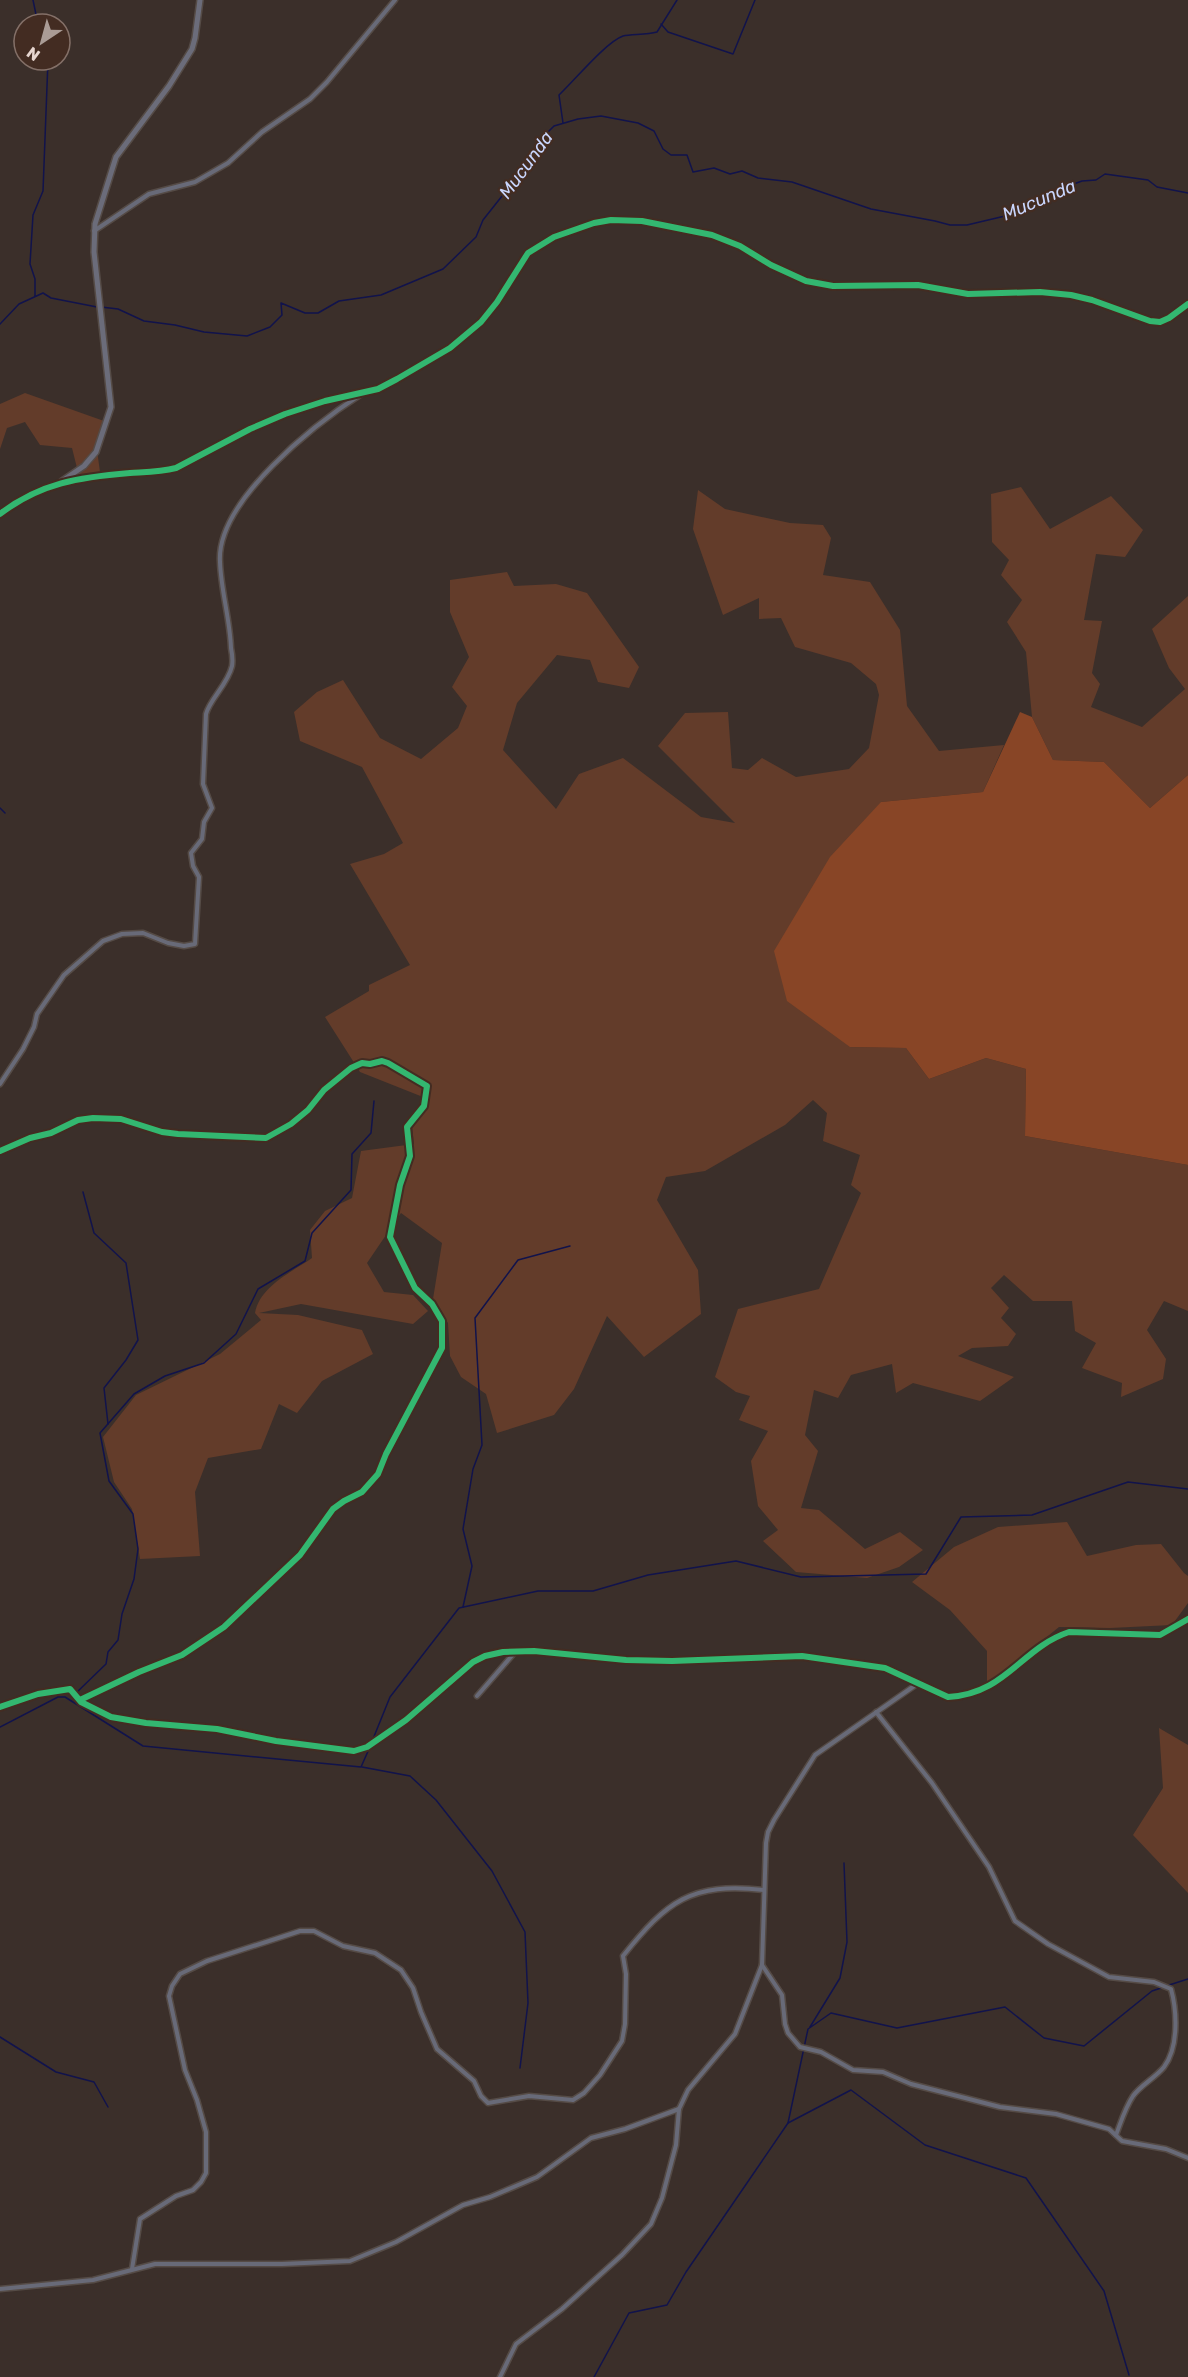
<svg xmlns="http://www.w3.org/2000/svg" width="1188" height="2377" font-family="Rubik,sans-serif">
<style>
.green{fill:#633c2a}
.forest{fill:#884526}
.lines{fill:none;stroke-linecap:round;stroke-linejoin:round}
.stream{stroke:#11134c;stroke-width:1.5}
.street-casing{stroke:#554b46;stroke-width:7}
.secondary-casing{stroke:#554b46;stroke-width:8}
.street{stroke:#686a78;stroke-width:4}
.secondary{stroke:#6b6c7a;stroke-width:5}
.cycleway-casing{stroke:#432c22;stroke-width:10}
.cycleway{stroke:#33b770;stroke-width:6}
.labels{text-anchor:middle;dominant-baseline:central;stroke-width:4.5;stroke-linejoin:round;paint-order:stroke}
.water-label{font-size:18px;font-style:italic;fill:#c9d6fd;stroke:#432c22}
</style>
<rect width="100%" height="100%" fill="#3b2f2a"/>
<g class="green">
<polygon points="25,393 104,421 97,450 100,472 79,476 72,448 40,445 25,422 7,428 0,449 0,404"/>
<polygon points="1021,487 1050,529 1111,496 1143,530 1125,557 1096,554 1084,620 1102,621 1092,673 1100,684 1091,707 1142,727 1185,689 1169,668 1152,629 1188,596 1188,775 1150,808 1104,762 1053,760 1032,717 1026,652 1007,622 1022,600 1001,575 1009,560 992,542 991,494"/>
<path d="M698,490L725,509L790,523L823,525L831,538L823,575L870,582L900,630L907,706L939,751L1004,745L983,792L881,802L850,1047L906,1048L929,1079L986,1058L1026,1069L1025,1136L1188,1165V1311L1164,1301L1147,1330L1166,1359L1163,1379L1121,1397L1122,1383L1082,1368L1096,1343L1075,1331L1072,1301H1033L1004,1275L991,1288L1009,1308L1001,1318L1016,1334L1008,1346L972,1348L958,1356L1014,1377L980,1401L913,1383L896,1393L892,1364L851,1375L838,1398L814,1390L805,1435L818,1451L801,1508L819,1510L865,1549L900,1532L923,1550L899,1567L867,1578L796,1572L763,1541L778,1530L758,1506L751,1461L768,1431L739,1420L750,1396L736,1392L715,1377L738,1309L819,1289L861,1193L851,1185L860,1155L823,1141L827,1113L813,1100L785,1125L705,1171L666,1177L657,1200L698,1270L701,1314L644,1357L607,1316L574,1389L554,1415L497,1433L486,1394L461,1377L450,1356L448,1323L433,1299L442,1243L401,1213L367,1263L384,1292L413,1295L428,1311L413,1324L301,1304L259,1313L298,1315L362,1330L373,1354L322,1381L297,1413L279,1404L261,1449L208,1458L195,1492L200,1556L140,1559L132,1509L114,1482L103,1437L136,1395L220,1354L261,1320L255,1313C260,1286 292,1272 312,1258L310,1230L325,1211L352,1198L361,1151L414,1144L412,1126L428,1099L360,1072L325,1017L369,991V985L410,965L350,864L384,854L403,843L362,767L300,741L294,712L317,692L343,680L380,738L421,759L458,728L467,706L452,687L469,657L450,612V580L507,572L514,586L556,584L587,593L639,667L629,688L598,682L590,660L557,655L517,703L503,750L556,809L579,774L623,758L701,817L735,823L658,746L685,713L728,712L732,768L748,770L762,758L796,777L849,769L869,748L879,695L876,684L851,663L795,647L781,618L759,619V598L723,615L693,529Z"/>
<polygon points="1067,1522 1087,1556 1136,1545 1161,1544 1184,1573 1188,1576 1188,1603 1172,1625 1110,1628 1059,1627 987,1685 987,1651 950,1610 912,1582 954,1547 998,1527"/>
<polygon points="1159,1728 1188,1745 1188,1893 1133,1835 1163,1788"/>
</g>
<polygon class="forest" points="1020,712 1032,717 1053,760 1104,762 1150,808 1188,775 1188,1165 1025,1136 1026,1069 986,1058 929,1079 906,1048 850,1047 787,1001 774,951 830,857 881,802 983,792"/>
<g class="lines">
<g class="stream">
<polyline points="33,0 38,24"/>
<polyline points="661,24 668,32 733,54 755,0"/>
<path d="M563,123L559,95C574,81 606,42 623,36C631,34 646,35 657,32L677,0"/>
<polyline points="35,296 35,279 30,264 33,215 43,191 48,60"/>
<polyline points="101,307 118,309 144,321 175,325 204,332 247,336 270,327 282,315 281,303 305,313 318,313 339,301 381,295 443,269 476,237 483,220 506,191 519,180 542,138 554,126 578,119 601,116 638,123 654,131 663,149 671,155 687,155 693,172 714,168 730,174 742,171 758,178 792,182 871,209 935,221 950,225 967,225 1005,216 1060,189 1082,181 1096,180 1105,174 1148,180 1157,187 1188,193"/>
<polyline points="0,324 19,304 43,293 51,298 97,307"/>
<polyline points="0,808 5,813"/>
<polyline points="83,1192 94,1233 126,1263 138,1340 126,1360 104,1388 108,1424"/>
<polyline points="463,1607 472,1566 463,1529 473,1469 482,1445 475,1318 518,1260 570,1246"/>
<polyline points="76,1693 106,1664 108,1652 118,1640 122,1614 134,1579 138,1549 133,1514 109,1481 100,1433 134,1394 165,1376 204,1363 236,1334 258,1289 305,1261 312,1233 351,1190 352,1154 371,1133 374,1101"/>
<polyline points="0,1727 58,1697 65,1697 143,1746 361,1767 369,1749"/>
<polyline points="373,1739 390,1697 459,1608 538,1591 593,1591 648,1575 736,1561 801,1577 926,1574 961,1517 1032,1515 1128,1482 1188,1489"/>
<polyline points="362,1767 410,1776 436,1800 492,1871 525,1932 528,2003 520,2068"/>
<polyline points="1166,1986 1188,1979"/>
<polyline points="810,2027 840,1978 847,1942 844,1863"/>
<polyline points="0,2037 56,2072 94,2082 108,2107"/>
<polyline points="788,2123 808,2029 831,2013 897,2028 1005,2007 1044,2038 1084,2046 1152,1991 1161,1988"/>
<polyline points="594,2377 629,2313 667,2305 686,2272 788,2123 851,2090 925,2145 1026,2178 1104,2291 1129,2375"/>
</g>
<g class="street-casing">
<g id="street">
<polyline points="94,231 149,194 195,182 228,163 262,132 310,99 327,82 395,0"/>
<path d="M0,1084L23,1049L34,1027L37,1014L64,975L103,941L122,934L143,933L168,943L184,946L195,944L199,877L193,866L191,853L202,839L204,822L212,808L203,784L206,714C210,699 228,684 232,666C233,660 232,653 231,648C230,619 221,591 220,562C216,501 316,423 363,393"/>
<polyline points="0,1151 30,1138 51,1133 78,1120 93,1118 121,1119 162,1132 178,1134 266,1138 291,1124 308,1110 324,1090 351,1068 362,1063 370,1064 382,1061 388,1063 427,1086 424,1106 407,1127 410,1156 400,1185 390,1237 415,1288 432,1304 442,1321 442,1348 386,1454 378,1474 362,1492 344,1501 333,1509 300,1555 224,1627 182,1655 139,1672 80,1700"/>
<polyline points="477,1696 516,1651"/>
<path d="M876,1712L932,1783L989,1867L1015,1921L1048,1944L1109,1977L1154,1982L1171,1989C1177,2011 1179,2047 1164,2067C1155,2078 1141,2085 1133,2096C1125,2108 1121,2122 1116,2135"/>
<polyline points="762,1965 782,1995 785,2024 788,2033 800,2047 821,2052 853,2070 883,2072 911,2084 1000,2107 1056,2114 1109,2129 1122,2141 1166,2149 1188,2158"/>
<path d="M132,2269L140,2219L176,2196L193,2190L201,2182L206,2173V2132L197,2100L185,2070L169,1996L172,1986L180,1974L207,1961L300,1931H314L343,1946L375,1953L401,1970L413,1988L421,2012L437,2049L474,2081L481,2096L488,2103L529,2096L573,2100L584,2093L600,2075L622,2041L625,2024L626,1974L623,1956C667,1901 691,1882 764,1890"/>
<polyline points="0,2289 93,2280 155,2264 282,2264 350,2261 396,2242 463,2205 490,2197 537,2177 591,2138 625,2129 679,2109"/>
<polyline points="500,2377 516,2344 562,2309 622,2255 651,2224 662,2198 676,2145 679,2109 688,2090 735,2034 762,1965 766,1843 768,1832 774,1820 815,1755 917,1684"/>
</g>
</g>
<g class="secondary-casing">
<g id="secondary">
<polyline points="62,481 84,466 96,452 111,407 94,252 95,224 116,157 169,86 192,49 195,38 200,0"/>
<path d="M0,514C40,483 80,477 130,473C145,472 160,472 176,468L250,429L285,414L325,401L378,389L397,379L450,348L481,322L497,302L528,253L554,237L594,223L611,220L642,221L712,235L740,246L771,265L806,281L833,286L918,285L968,294L1040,292L1071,295L1092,300L1150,321L1160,322L1169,318L1188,304"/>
<path d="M0,1707L38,1694L70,1689L81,1702L111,1717L146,1723L217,1729L276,1741L354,1751L367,1747L406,1720L473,1662L485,1656L503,1652L534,1651L626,1660L672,1661L802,1656L885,1668L948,1697C1006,1694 1021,1648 1069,1632L1160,1635L1188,1619"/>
</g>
</g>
<use href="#street" class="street"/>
<use href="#secondary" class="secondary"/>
<g class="cycleway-casing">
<g id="cycleway">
<path d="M0,514C40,483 80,477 130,473C145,472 160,472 176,468L250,429L285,414L325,401L378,389L397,379L450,348L481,322L497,302L528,253L554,237L594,223L611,220L642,221L712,235L740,246L771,265L806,281L833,286L918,285L968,294L1040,292L1071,295L1092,300L1150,321L1160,322L1169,318L1188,304"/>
<polyline points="0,1151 30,1138 51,1133 78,1120 93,1118 121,1119 162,1132 178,1134 266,1138 291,1124 308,1110 324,1090 351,1068 362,1063 370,1064 382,1061 388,1063 427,1086 424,1106 407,1127 410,1156 400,1185 390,1237 415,1288 432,1304 442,1321 442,1348 386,1454 378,1474 362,1492 344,1501 333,1509 300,1555 224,1627 182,1655 139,1672 80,1700"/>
<path d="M0,1707L38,1694L70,1689L81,1702L111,1717L146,1723L217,1729L276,1741L354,1751L367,1747L406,1720L473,1662L485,1656L503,1652L534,1651L626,1660L672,1661L802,1656L885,1668L948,1697C1006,1694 1021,1648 1069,1632L1160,1635L1188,1619"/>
</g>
</g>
<use href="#cycleway" class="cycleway"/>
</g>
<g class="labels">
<g class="water-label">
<text transform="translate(526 165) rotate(-54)">Mucunda</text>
<text transform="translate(1039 200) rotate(-23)">Mucunda</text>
</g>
</g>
<g transform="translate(42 42) rotate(216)"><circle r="28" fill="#432c22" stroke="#847068" stroke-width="1.5"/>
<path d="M0-4.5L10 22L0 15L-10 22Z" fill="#aa9c96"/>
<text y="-9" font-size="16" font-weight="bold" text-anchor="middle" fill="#e6d6d0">N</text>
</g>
</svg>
